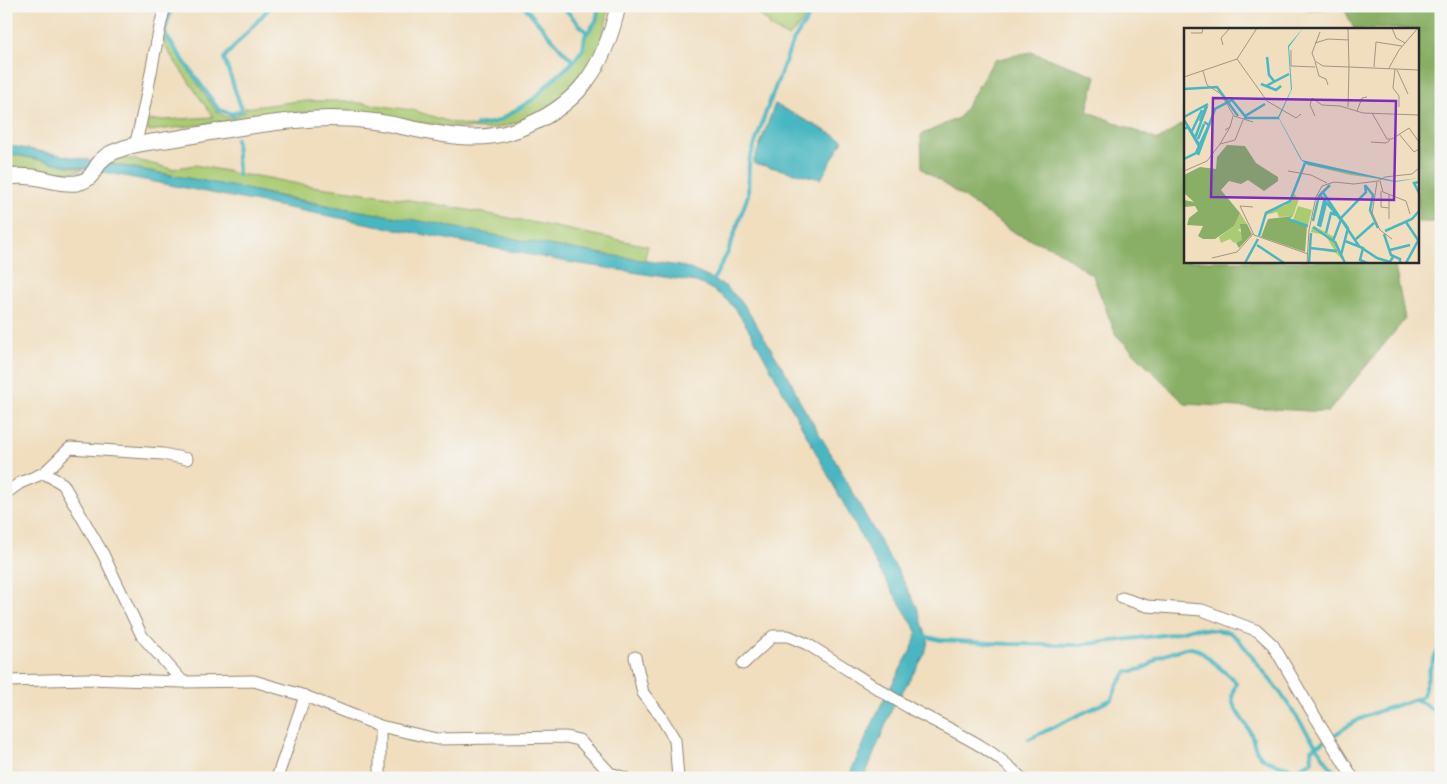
<svg xmlns="http://www.w3.org/2000/svg" width="1447" height="784" font-family="Pangolin,sans-serif">
<style>
.green{fill:#abcb73;stroke:#6b7b4f}
.forest{fill:#88af65;stroke:#5a6d48}
.water{fill:#48b7c1;stroke:#3a7176}
.lines{fill:none;stroke-linecap:round;stroke-linejoin:round}
.stream{stroke:#48b7c1;stroke-width:4}
.street-casing{stroke:#8e8475;stroke-width:13}
.secondary-casing{stroke:#8e8475;stroke-width:17}
.street{stroke:#fff;stroke-width:11}
.secondary{stroke:#fff;stroke-width:15}
.inset-river{fill:none;stroke:#48b7c1;stroke-width:2.5}
.inset-road{fill:none;stroke:#a19684;stroke-width:1}
.view{fill:#7b2cbf;fill-opacity:0.15;stroke:#7b2cbf;stroke-width:2.5}
.inset-edge{fill:none;stroke:#2b2b2b;stroke-width:2.5}
</style>
<rect width="100%" height="100%" fill="#f6f6f2"/>
<filter id="ink" filterUnits="userSpaceOnUse"><feTurbulence type="fractalNoise" baseFrequency=".02" numOctaves="2"/><feDisplacementMap in="SourceGraphic" scale="10" xChannelSelector="R" yChannelSelector="G"/><feConvolveMatrix kernelMatrix="1 2 1 2 8 2 1 2 1" color-interpolation-filters="sRGB"/></filter>
<filter id="wash" filterUnits="userSpaceOnUse"><feTurbulence type="fractalNoise" baseFrequency=".0096" numOctaves="4" result="noise"/><feDisplacementMap in="SourceGraphic" scale="20" xChannelSelector="R" yChannelSelector="G"/><feGaussianBlur stdDeviation="1.12" result="paint"/><feColorMatrix in="noise" values="0 0 0 0 0 0 0 0 0 0 0 0 0 0 0 0 0 1.4 0 .05"/><feComposite in="paint" operator="in"/></filter>
<g filter="url(#wash)">
<rect width="100%" height="100%" fill="#f0debf"/>
<g class="green">
<path d="M600,6H609C605,27 601,53 588,71C567,98 520,129 485,129C430,129 375,111 320,111L148,131L147,121L213,117L163,44L165,36L217,112L224,116L234,118L238,114L245,112V108L299,101H345L412,110L450,122L475,127L493,124L501,121L535,99L550,83L573,64L584,50L585,38L597,22Z"/>
<path d="M754,6H811C806,19 798,28 789,37L769,27V22L758,15Z"/>
<path d="M6,153L83,169C70,178 25,167 6,167Z"/>
<path d="M118,158L133,159L172,169L194,165L232,172L236,175C262,174 286,183 311,186C424,199 536,223 648,246L644,261C465,233 287,197 108,163Z"/>
</g>
<g class="forest">
<polygon points="1305,6 1441,6 1441,222 1418,222 1418,29 1354,29 1343,6 1309,11"/>
<polygon points="1031,52 1096,76 1087,111 1158,140 1186,122 1186,261 1394,261 1405,319 1328,412 1185,404 1116,335 1093,276 1055,249 1017,234 922,169 921,135 960,117 994,60"/>
</g>
<g class="water">
<polygon points="775,104 843,140 821,179 753,163"/>
<path d="M6,145L242,188L295,200L409,219L553,246L685,267L710,278L725,286L743,303L792,383L799,400L833,457L888,556L897,569L917,607L928,641L925,654L892,709L864,778H848L881,705L913,646L917,631L880,571L754,338C736,309 729,295 696,282L568,262L457,241L6,153Z"/>
</g>
<g class="lines">
<g class="stream">
<polyline points="172,6 165,31 166,36 219,110 232,114 233,117"/>
<polyline points="524,6 560,48 573,61"/>
<polyline points="562,6 587,33"/>
<polyline points="232,114 242,110 224,58 271,6"/>
<polyline points="476,126 480,124 492,123 500,120 535,98 549,83 572,63 583,49 585,36 596,21 599,6"/>
<polyline points="236,139 238,175"/>
<polyline points="712,282 728,252 748,195 749,161 767,109 793,41 811,14 814,6"/>
<polyline points="924,636 940,640 1009,644 1079,645 1172,634 1194,628 1229,632 1239,640 1279,691 1338,778"/>
<polyline points="1416,699 1441,715"/>
<path d="M1029,739L1112,699L1117,685L1127,672L1142,669L1151,664L1158,657L1185,648H1191L1199,650L1234,680L1236,684C1224,705 1244,717 1251,734C1254,742 1255,753 1263,758C1271,765 1286,765 1296,770L1312,761L1311,749C1328,741 1341,729 1358,720C1379,709 1402,705 1423,696L1430,668L1441,644"/>
</g>
</g>
</g>
<g filter="url(#ink)">
<g class="lines">
<g class="street-casing">
<g id="street">
<path d="M135,145C148,99 153,52 165,6"/>
<polyline points="44,473 70,448 163,454 187,459"/>
<polyline points="6,493 20,483 44,473 63,484 103,554 142,636 183,682"/>
<polyline points="1122,598 1147,606 1202,610 1258,631 1273,645 1308,705 1353,778"/>
<polyline points="635,657 643,693 660,715 675,740 678,778"/>
<path d="M743,664L773,636H788L807,644C843,666 878,690 915,711C952,731 991,746 1021,778"/>
<polyline points="6,681 88,679 183,682 254,681 305,696 380,726 437,739 566,737 579,740 610,773 625,778"/>
<polyline points="277,778 305,696"/>
<polyline points="380,778 380,726"/>
</g>
</g>
<g class="secondary-casing">
<path id="secondary" d="M6,177C15,176 24,176 33,177C48,179 62,185 77,183C94,179 92,171 101,161C106,154 116,151 124,148C141,142 161,141 179,138C224,130 269,122 314,119C335,118 357,119 378,122C423,129 471,147 516,130C577,108 604,69 618,6"/>
</g>
<use href="#street" class="street"/>
<use href="#secondary" class="secondary"/>
</g>
</g>
<g transform="translate(1184 28)">
<rect width="235" height="235" fill="#f0debf"/>
<path d="M129,138L169,145L197,151L166,147ZM110,166L115,171L109,188L95,189L93,184L82,187L80,192L82,185L102,177ZM114,178L128,182L124,197L109,192ZM56,185L63,196L54,202L58,205V213L50,215L46,211L37,215L35,209L50,198ZM129,197L150,209L149,212L141,205L152,216V213L162,235L152,225L126,220L151,223L141,207L127,204L128,199L140,205Z" fill="#abcb73"/>
<path d="M43,117L61,118L72,135L94,149V153L80,163L64,152L57,156L45,153L37,162L56,185L50,198L31,211H19L14,208L19,198L3,197L5,190L14,183L11,178L0,179V172L10,174L0,165V147L16,139L32,141L33,129ZM109,188L105,191L123,198L121,224L77,209L84,191ZM56,196H63L68,206L55,220L52,215L58,212Z" fill="#88af65"/>
<path d="M119,0L105,19L108,61L95,90L118,132L211,153L235,150L211,154L124,137L117,132L94,89L107,62L104,18Z" fill="#48b7c1"/>
<path class="inset-river" d="M83,29L85,47L90,53M77,56L92,62L97,58M82,58L105,46M0,61L33,59L54,88M0,89L24,76M60,90H95M0,92L16,118M16,93L22,79M0,101L4,99L15,118L12,125L0,131M8,103L18,82M11,110L23,78M14,111L20,96M16,116L25,97L20,94M14,127L31,81L48,72L61,88L81,76M235,154L230,155L235,165M181,157L189,167L186,182L194,200M138,163L175,218L193,230L206,234L209,229M136,167L157,192M104,191L124,198M129,193L135,168L146,157M222,194L234,212M134,198L140,173M129,199L151,214L161,235M136,199L142,175M201,203L228,191L235,183M142,205L147,185L152,187M200,206L207,227L216,231V235M75,208L82,185L106,173L121,135M172,211L190,195M149,213L158,189L182,164L181,157M161,213L179,220L176,232L183,235M73,217L100,235M126,220L153,223M206,222L226,217M157,227L164,200L158,192M61,235L74,211M125,235L127,205M222,235L235,211"/>
<path class="inset-road" d="M208,0L212,10L221,15M136,4L128,25L131,33L139,38L165,39L164,0M7,5H18L19,0M131,15L144,11L165,12M39,17L37,10L46,0M107,22V38L131,39M53,31L83,73L112,90L117,86M131,34L135,48L142,51L144,57M190,39L192,14L218,18M205,40L215,22L234,0M211,41L209,60L215,68V79M213,42L224,66M19,43L23,57L37,66L50,88L69,94M0,49L53,31L73,0M164,79L165,39L235,42M173,83L178,70L183,69M188,85L203,111H208L225,100L235,114M131,88L126,77L128,70L138,77L156,78L179,85L235,87M41,102L46,99L49,88M215,106L230,124L235,121M187,114L202,115L206,112M36,116L46,99M0,143L23,133L36,116L51,112L59,92M104,143L127,147L143,155M196,153L199,164L222,173L226,186M193,154L188,186L196,202L208,211M197,163V179L205,180M205,167V191M69,179L56,178L70,207L124,226M28,230L53,224L69,206M123,235L125,202L132,169L138,158L150,154L170,156L194,153L201,149L228,146L235,140"/>
<path class="view" d="M29,70L212,73L210,172L27,169Z"/>
<rect width="235" height="235" class="inset-edge"/>
</g>
<rect width="1447" height="784" fill="none" stroke="#f6f6f2" stroke-width="25"/>
</svg>
